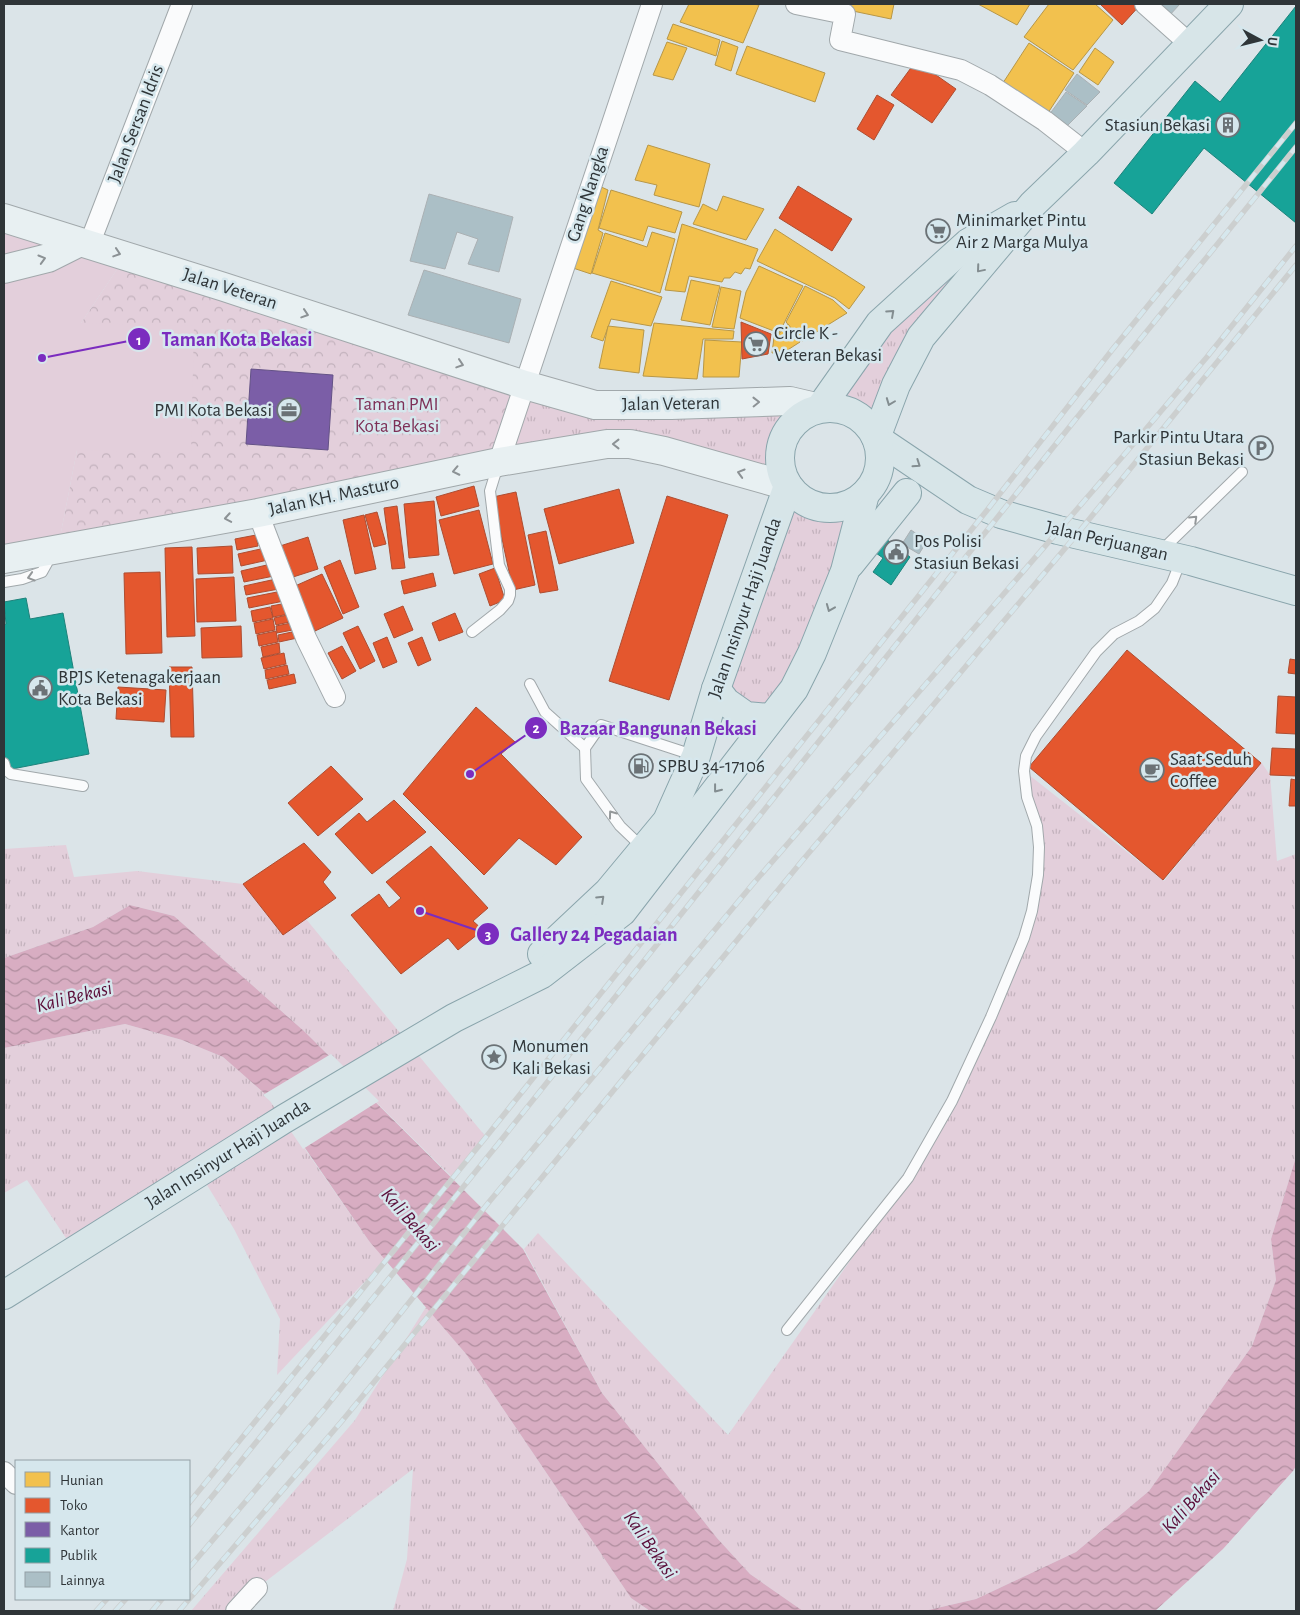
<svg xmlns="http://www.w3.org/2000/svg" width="1300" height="1615" font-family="'Alegreya Sans',sans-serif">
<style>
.grass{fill:url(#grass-tufts)}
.park{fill:url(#park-crowns);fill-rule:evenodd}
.garden{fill:#e3cfdb}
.water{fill:url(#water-waves)}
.pier{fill:#dbe4e8}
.homes{fill:#f2c14e;stroke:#b89747}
.shops{fill:#e4572e;stroke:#ae4d31}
.offices{fill:#7b5ea7;stroke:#645286}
.public{fill:#17a398;stroke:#1e827b}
.building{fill:#abbfc6;stroke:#aab0b3}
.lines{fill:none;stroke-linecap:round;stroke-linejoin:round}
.lane-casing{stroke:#a1a8ab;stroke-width:12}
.street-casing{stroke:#a1a8ab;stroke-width:22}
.secondary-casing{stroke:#a1a8ab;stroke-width:30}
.primary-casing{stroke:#8aa5ac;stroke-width:30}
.lane{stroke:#fafbfc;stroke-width:10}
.street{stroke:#fafbfc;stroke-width:20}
.secondary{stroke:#e8f0f2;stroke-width:28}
.primary{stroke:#d7e5e8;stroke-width:28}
.rail-casing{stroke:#cccfcf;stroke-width:5.5}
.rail{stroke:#d6e7ed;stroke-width:4;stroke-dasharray:11;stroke-linecap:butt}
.oneway{stroke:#8c9295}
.oneway2{stroke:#838d90}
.oneway3{stroke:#94989a}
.labels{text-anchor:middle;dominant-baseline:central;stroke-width:5;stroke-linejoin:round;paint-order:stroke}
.street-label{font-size:19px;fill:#2f3538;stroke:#d6e7ed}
.poi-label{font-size:19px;fill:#2f3538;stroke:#d6e7ed;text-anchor:start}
.park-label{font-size:19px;fill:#7e3057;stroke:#d6e7ed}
.water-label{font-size:20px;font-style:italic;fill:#5b0d39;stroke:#d6e7ed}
.leader{fill:none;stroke:#7b2cbf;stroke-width:2}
.callout-dot{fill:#7b2cbf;stroke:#d6e7ed;stroke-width:2}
.mark-label{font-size:15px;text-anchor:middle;font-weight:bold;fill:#fff}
.callout-label{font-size:20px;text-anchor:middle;font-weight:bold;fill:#7b2cbf;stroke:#d6e7ed;stroke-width:5;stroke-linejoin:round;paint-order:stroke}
</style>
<defs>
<pattern id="grass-tufts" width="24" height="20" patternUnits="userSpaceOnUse" patternTransform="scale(1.25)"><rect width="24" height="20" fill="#e3cfdb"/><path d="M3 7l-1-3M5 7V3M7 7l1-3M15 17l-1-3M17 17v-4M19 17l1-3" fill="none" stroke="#c3b2bd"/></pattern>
<pattern id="park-crowns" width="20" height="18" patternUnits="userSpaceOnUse" patternTransform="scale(1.25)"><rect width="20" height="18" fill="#e3cfdb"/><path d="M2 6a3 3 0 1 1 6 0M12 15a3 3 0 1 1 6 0" fill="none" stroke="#c3b2bd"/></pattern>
<pattern id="water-waves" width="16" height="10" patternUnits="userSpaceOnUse" patternTransform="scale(1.25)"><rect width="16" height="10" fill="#d8adc2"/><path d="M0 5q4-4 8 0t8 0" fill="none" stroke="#b08e9f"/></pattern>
</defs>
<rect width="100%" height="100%" fill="#dbe4e8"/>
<g class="grass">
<path d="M1033,204L867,424C844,402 810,401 791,428C788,432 783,437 782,441C781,444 781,449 781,453C781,457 779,463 780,468C784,487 798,500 815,506C833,512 850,506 865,494L771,718L726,702L787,486L664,451L499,462L525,385L595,405L820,408L880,323Z"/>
<polygon points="1261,762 1270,775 1277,861 1296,854 1296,1157 1271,1239 1276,1280 1252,1346 1149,1491 1076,1552 976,1599 924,1611 803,1611 750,1574 717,1538 602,1393 524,1249 538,1233 728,1435 908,1178 952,1101 1024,938 1039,847 1024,771 1164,881"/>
<polygon points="66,845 74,877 137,871 243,884 283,935 306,919 486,1137 453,1178 305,1032 174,916 130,905 93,927 4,958 4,849"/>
<polygon points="125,1024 182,1040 223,1057 272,1100 284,1119 369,1241 386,1259 277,1375 280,1319 234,1229 199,1172 74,1250 27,1180 4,1193 4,1048"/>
<polygon points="426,1307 466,1354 631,1598 650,1611 393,1611 407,1559 413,1469 257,1588 236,1611 191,1611 355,1420"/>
</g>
<path class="park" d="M126,256L525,385L499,462L58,548L77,450L81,323ZM251,369L328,450L246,444Z"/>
<polygon class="garden" points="4,218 126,256 81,323 194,326 191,453 77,450 58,548 4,559"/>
<g class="water">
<polygon points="130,905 174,916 305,1032 523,1249 602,1393 717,1538 750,1574 803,1611 650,1611 631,1598 466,1354 369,1241 272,1100 223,1057 182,1040 125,1024 4,1048 4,958 93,927"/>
<polygon points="1296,1157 1296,1466 1293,1471 1223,1549 1155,1611 924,1611 976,1599 1076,1552 1149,1491 1252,1346 1276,1280 1271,1239"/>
</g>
<polygon class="pier" points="331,1054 379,1101 303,1149 270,1101 263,1095"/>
<g class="homes">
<polygon points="689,4 753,4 759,5 743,43 680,22"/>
<polygon points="849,4 894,4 891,19 848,10"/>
<polygon points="978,4 1030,4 1017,25"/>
<polygon points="1049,4 1095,4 1113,20 1073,70 1024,37"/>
<polygon points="673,24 720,40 716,56 667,39"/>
<polygon points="722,41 738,47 731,71 715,65"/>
<polygon points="667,42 687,48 673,80 653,75"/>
<polygon points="1029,43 1074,73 1044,119 999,89"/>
<polygon points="747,46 825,73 815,102 736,74"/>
<polygon points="1095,48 1114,62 1098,85 1079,72"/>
<polygon points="648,145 710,164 699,207 654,195 657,185 635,180"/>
<polygon points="599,186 608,190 598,230 603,233 591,274 573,268"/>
<polygon points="611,190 682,212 675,233 648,226 643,241 599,228"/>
<polygon points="723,196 764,209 746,240 693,224 703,204 717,211"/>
<polygon points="682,224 758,249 750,269 745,268 741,274 735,272 730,278 724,278 722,282 689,276 685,292 665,290"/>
<polygon points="775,229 865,287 849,309 835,298 757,261"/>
<polygon points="652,232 675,239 660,293 592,273 605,233 647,247"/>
<polygon points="759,266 803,286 779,333 740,318 746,292"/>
<polygon points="691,280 720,286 710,325 681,320"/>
<polygon points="611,281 662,297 651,326 611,319 603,341 591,337"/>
<polygon points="805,286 833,300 847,313 802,341 786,322"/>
<polygon points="721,287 741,291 734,329 712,327"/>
<polygon points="654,323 734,331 733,339 703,339 697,379 643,376"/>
<polygon points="788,324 800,342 786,351 772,353 774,337 777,336"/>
<polygon points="608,326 644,330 639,373 599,368"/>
<polygon points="705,340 742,342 739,377 703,377"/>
</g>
<g class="shops">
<polygon points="1100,4 1141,4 1122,25"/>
<polygon points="916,61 956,89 932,123 891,95"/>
<polygon points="877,95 894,105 874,140 857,129"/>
<polygon points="798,186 852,219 832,251 779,218"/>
<polygon points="741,322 771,334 768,354 742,359"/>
<polygon points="474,486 479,506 441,516 436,497"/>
<polygon points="619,489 634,543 559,564 544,509"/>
<polygon points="516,492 535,585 513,590 493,497"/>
<polygon points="667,496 728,515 669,700 609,681"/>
<polygon points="434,501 439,555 409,558 404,504"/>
<polygon points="397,506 405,568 392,569 384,508"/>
<polygon points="479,510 493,564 454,574 439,520"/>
<polygon points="377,512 386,544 374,547 365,515"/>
<polygon points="364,515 376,569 355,574 343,520"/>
<polygon points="546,531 558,590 540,593 528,535"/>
<polygon points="256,535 258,546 237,550 235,539"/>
<polygon points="308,537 318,569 290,578 280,546"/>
<polygon points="232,546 233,573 198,574 197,548"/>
<polygon points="192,547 195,636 167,637 165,548"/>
<polygon points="265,548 268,560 241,566 238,554"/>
<polygon points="340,560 359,607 343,614 324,567"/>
<polygon points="271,564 274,576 244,582 241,571"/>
<polygon points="495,568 505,600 490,606 479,574"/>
<polygon points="160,572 162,653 126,654 124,573"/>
<polygon points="433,573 436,586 404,594 401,581"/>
<polygon points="322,574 343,618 315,631 295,586"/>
<polygon points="234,577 236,621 197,622 196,579"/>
<polygon points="276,579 279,589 246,595 244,586"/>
<polygon points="282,591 284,601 249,608 247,598"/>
<polygon points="287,603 289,614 273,617 271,606"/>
<polygon points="403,606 413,630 394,638 384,614"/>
<polygon points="270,607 273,618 253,622 251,611"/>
<polygon points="455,613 463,632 439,641 432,623"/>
<polygon points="292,614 294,621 276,625 274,618"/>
<polygon points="273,619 275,630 256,634 254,623"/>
<polygon points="296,622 298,629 277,633 276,626"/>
<polygon points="241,626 242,657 202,658 201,628"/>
<polygon points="358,626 375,661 360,669 343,633"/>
<polygon points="301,630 302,637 279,642 278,635"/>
<polygon points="276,631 278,642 259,646 257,635"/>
<polygon points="387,637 397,662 383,668 373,643"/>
<polygon points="422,637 431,660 418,666 408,643"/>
<polygon points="279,643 280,653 263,657 261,647"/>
<polygon points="342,646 356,671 342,679 328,653"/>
<polygon points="1127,650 1261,763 1163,880 1029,767"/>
<polygon points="284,653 286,664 264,669 261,658"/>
<polygon points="1290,659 1296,660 1296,674 1288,673"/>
<polygon points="287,665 289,674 266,679 265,670"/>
<polygon points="169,667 192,667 194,737 171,737"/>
<polygon points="294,674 296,683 269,689 267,680"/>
<polygon points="118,687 166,690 164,722 116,719"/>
<polygon points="1278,696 1296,697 1296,734 1276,733"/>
<polygon points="476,707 515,742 501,754 582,837 556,865 519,838 484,875 403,794"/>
<polygon points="1272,748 1296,749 1296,776 1270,775"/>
<polygon points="331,766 363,799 318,836 288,803"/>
<polygon points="1291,779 1296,780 1296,806 1289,806"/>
<polygon points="394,800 426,832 372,874 335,834 359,813 367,822"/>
<polygon points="304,843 331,872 323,882 336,898 283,935 243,884"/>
<polygon points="431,846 488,908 473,921 483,930 458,950 448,938 401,974 351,915 379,894 389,908 401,898 386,882"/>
</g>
<polygon class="offices" points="251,369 333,375 328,450 246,444"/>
<g class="public">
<polygon points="1296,6 1296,223 1204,148 1152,214 1114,183 1195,81 1220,102"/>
<polygon points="886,539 910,557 891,585 873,572 883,558 876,553"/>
<polygon points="26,598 30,619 63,613 89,754 7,770 4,751 4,625 6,624 4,602"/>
</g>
<g class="building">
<polygon points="1154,4 1180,4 1168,17"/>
<polygon points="1077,74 1100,92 1087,105 1065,90"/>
<polygon points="1066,92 1087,106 1062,131 1046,119"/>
<polygon points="429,194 513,217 499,272 468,264 478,239 457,232 445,269 410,261"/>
<polygon points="424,270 521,299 509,343 408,315"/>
<polygon points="911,530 927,541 919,554 902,544"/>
</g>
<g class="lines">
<g class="lane-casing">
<g id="lane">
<polyline points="1161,551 1242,472"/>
<polyline points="4,582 22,579 42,572 47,563 48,552"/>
<polyline points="472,632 500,610 508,601 510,595 510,589 499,565 490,491 498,465"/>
<polyline points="530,684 545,712 585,748"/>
<polyline points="4,763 6,770 11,774 83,786"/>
<polyline points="644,849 620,826 586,779 585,748 601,725 696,756"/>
<polyline points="787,1330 908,1178 952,1101 991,1017 1024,938 1032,911 1038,875 1039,847 1037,826 1027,797 1024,771 1026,756 1036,736 1096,652 1114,634 1139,621 1155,608 1172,583 1181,560"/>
</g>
</g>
<g class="street-casing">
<g id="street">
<polyline points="796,4 845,14 840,40 961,70 990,85 1045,121 1086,153"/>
<polyline points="1145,4 1191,45"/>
<polyline points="89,245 182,4"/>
<polyline points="499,462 652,4"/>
<polyline points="258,513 306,638 335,697"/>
<polyline points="4,1472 16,1484"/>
<polyline points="236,1611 257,1588"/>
</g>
</g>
<g class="secondary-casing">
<g id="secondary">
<polyline points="4,218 224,287 525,385 595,405 671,405 790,401 820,408"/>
<polyline points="4,269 48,258 78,243"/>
<polyline points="4,559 258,513 499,462 607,444 630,444 664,451 788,486"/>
</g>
</g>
<g class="primary-casing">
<g id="primary">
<polyline points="1229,4 1086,153 1033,204 921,337 896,385 876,438 968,500 1001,514 1058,530 1191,561 1296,591"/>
<circle cx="830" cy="458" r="50"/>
<polyline points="820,408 880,323 968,243 1015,216"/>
<polyline points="850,564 907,493"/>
<polyline points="716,689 726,702 746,716 771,718"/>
<polyline points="542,954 608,892 667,821 696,756 716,689 788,486"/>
<polyline points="4,1295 284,1119 454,1018 542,974 622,912 794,689 812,653 845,571 865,494"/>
</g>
</g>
<use href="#lane" class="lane"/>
<use href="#street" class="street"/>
<use href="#secondary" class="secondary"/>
<use href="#primary" class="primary"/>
<g class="rail-casing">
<g id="rail">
<polyline points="189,1503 486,1137 988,509 1112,350 1296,123"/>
<polyline points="189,1525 498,1144 1075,420 1296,147"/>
<polyline points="189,1568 326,1407 489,1202 752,885 1123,456 1207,357 1296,246"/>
<polyline points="96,1611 107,1599"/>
<polyline points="115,1611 126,1599"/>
<polyline points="152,1611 162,1599"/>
<polyline points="179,1611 342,1421 802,861 1078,533 1296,265"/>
</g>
</g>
<use href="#rail" class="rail"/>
</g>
<defs><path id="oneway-chevron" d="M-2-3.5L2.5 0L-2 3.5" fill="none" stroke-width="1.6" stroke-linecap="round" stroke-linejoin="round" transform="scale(1.25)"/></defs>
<g class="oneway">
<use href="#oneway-chevron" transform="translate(117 253) rotate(18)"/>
<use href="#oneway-chevron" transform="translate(42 259) rotate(-16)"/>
<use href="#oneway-chevron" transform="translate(305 314) rotate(18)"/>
<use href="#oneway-chevron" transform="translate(460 364) rotate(18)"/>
<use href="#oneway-chevron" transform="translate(756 402) rotate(-1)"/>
<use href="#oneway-chevron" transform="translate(616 444) rotate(-180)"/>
<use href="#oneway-chevron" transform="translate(456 471) rotate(168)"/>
<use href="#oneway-chevron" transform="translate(741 473) rotate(-164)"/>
<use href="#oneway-chevron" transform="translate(228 518) rotate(170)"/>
</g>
<g class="oneway2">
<use href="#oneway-chevron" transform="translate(980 269) rotate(130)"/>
<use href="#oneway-chevron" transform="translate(891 313) rotate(-42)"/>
<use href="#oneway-chevron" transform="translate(890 402) rotate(111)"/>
<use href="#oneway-chevron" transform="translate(917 464) rotate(34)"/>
<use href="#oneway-chevron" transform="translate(830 608) rotate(112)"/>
<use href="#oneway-chevron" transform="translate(717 789) rotate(128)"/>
<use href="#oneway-chevron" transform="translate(601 899) rotate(-43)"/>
</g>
<g class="oneway3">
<use href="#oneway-chevron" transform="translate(1194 519) rotate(-44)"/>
<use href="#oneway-chevron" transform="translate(31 577) rotate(163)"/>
<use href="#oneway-chevron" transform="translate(612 814) rotate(-126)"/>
</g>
<defs>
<g id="building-ring" transform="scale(1.25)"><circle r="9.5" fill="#d6e7ed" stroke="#6b7276" stroke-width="1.5"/><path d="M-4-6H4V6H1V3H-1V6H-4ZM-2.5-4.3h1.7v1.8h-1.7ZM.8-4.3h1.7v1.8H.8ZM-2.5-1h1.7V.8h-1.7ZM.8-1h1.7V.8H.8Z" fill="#6b7276"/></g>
<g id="supermarket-ring" transform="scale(1.25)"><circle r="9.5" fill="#d6e7ed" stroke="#6b7276" stroke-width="1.5"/><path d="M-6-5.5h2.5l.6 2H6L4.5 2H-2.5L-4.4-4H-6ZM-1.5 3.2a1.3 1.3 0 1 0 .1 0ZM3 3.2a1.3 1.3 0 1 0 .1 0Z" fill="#6b7276"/></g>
<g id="office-ring" transform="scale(1.25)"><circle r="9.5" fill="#d6e7ed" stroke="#6b7276" stroke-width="1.5"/><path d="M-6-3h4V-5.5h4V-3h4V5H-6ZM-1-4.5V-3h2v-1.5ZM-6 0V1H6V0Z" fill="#6b7276"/></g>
<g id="parking-ring" transform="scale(1.25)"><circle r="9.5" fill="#d6e7ed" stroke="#6b7276" stroke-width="1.5"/><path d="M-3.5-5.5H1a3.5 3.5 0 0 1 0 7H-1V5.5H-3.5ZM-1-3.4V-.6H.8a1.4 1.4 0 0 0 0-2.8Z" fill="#6b7276"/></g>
<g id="civic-ring" transform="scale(1.25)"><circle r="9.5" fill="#d6e7ed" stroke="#6b7276" stroke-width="1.5"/><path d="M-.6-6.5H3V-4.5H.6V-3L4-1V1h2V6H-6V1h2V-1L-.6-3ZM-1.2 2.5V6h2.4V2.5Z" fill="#6b7276"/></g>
<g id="fuel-ring" transform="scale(1.25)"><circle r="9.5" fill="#d6e7ed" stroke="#6b7276" stroke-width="1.5"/><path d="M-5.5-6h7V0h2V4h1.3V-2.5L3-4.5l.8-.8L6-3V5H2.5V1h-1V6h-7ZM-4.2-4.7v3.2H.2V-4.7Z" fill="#6b7276"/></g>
<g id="cafe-ring" transform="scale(1.25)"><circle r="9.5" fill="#d6e7ed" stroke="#6b7276" stroke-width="1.5"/><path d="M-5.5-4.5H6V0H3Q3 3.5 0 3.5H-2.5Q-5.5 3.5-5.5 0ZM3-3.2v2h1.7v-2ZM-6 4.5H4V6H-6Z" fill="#6b7276"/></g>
<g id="sight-ring" transform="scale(1.25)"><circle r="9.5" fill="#d6e7ed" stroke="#6b7276" stroke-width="1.5"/><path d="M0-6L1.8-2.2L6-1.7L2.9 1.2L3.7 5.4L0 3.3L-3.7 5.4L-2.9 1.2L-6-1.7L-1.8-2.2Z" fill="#6b7276"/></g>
</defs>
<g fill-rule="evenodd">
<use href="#building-ring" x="1228" y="125"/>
<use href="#supermarket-ring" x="938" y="231"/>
<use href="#supermarket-ring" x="756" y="344"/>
<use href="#office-ring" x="289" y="410"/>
<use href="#parking-ring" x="1261" y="448"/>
<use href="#civic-ring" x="896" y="552"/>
<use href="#civic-ring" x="40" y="688"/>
<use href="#fuel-ring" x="641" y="766"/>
<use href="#cafe-ring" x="1152" y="770"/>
<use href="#sight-ring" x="494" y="1057"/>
</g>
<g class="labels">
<g class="street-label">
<text transform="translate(136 124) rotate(-69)">Jalan Sersan Idris</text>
<text transform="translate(588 194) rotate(-72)">Gang Nangka</text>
<text transform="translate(230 289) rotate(18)">Jalan Veteran</text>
<text transform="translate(671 404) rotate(-1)">Jalan Veteran</text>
<text transform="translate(334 496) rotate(-12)">Jalan KH. Masturo</text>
<text transform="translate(1107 541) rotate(13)">Jalan Perjuangan</text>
<text transform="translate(745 608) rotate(-71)">Jalan Insinyur Haji Juanda</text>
<text transform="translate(228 1154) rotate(-32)">Jalan Insinyur Haji Juanda</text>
</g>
<g class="poi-label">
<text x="1210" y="125" text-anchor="end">Stasiun Bekasi</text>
<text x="956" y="220">Minimarket Pintu<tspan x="956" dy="22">Air 2 Marga Mulya</tspan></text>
<text x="774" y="333">Circle K -<tspan x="774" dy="22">Veteran Bekasi</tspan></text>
<text x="272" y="410" text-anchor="end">PMI Kota Bekasi</text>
<text x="1244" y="437" text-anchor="end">Parkir Pintu Utara<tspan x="1244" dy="22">Stasiun Bekasi</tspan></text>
<text x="914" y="541">Pos Polisi<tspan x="914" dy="22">Stasiun Bekasi</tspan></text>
<text x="58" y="677">BPJS Ketenagakerjaan<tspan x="58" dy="22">Kota Bekasi</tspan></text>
<text x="1170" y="759">Saat Seduh<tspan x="1170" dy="22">Coffee</tspan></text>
<text x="658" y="766">SPBU 34-17106</text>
<text x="512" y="1046">Monumen<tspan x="512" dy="22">Kali Bekasi</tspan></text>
</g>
<g class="park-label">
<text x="397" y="404">Taman PMI<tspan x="397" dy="22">Kota Bekasi</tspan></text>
</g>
<g class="water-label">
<text transform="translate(74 997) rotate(-14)">Kali Bekasi</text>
<text transform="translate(410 1220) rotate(49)">Kali Bekasi</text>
<text transform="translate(1191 1502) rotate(-48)">Kali Bekasi</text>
<text transform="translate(650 1545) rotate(55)">Kali Bekasi</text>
</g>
</g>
<path class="leader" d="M42 358L139 339M470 774L536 728M420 911L488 934"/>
<g class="callout-dot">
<circle cx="42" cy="358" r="5"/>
<circle cx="470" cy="774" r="5"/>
<circle cx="420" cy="911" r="5"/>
<circle cx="139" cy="339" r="12"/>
<circle cx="536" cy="728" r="12"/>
<circle cx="488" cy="934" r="12"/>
</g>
<g class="mark-label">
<text x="139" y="345">1</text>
<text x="536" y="733">2</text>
<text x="488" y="940">3</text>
</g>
<g class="callout-label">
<text x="237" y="346">Taman Kota Bekasi</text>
<text x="658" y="735">Bazaar Bangunan Bekasi</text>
<text x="594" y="941">Gallery 24 Pegadaian</text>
</g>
<rect width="1300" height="1615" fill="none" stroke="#2f3538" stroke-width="10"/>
<rect x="15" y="1460" width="175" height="140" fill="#d6e7ed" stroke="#93a0a5"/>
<rect x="25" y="1472" width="25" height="15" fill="#f2c14e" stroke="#93a0a5"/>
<text x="60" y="1485" font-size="15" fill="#2f3538">Hunian</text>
<rect x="25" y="1498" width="25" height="15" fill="#e4572e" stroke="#93a0a5"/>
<text x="60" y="1510" font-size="15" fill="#2f3538">Toko</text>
<rect x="25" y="1522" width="25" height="15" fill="#7b5ea7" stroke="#93a0a5"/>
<text x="60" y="1535" font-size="15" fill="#2f3538">Kantor</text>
<rect x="25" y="1548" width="25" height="15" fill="#17a398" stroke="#93a0a5"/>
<text x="60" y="1560" font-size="15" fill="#2f3538">Publik</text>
<rect x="25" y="1572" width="25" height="15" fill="#abbfc6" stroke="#93a0a5"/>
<text x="60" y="1585" font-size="15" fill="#2f3538">Lainnya</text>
<g transform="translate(1260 40) rotate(97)" stroke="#d6e7ed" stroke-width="4" paint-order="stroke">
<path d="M0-4L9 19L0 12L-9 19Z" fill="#2f3538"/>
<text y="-8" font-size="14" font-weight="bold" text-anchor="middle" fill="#2f3538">U</text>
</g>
</svg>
